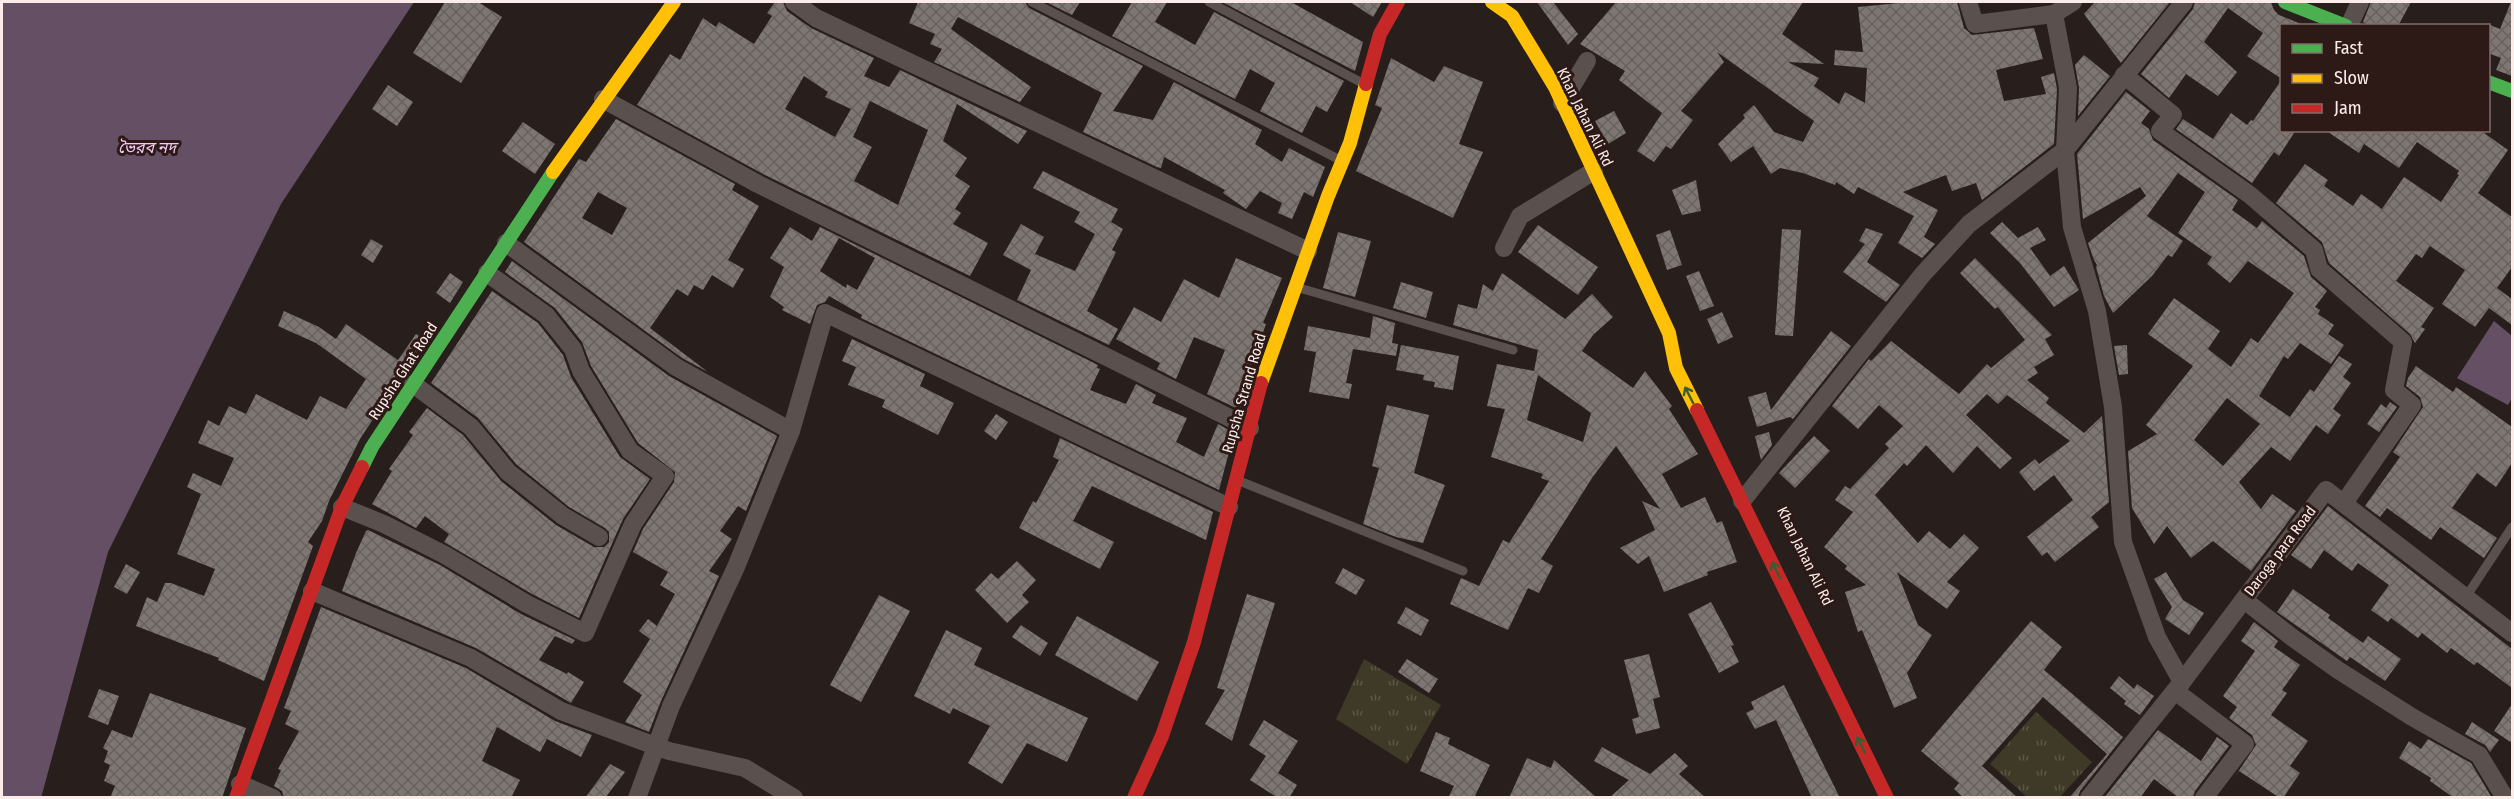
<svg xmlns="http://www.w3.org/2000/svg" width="2514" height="799" font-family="'Fira Sans Condensed','Noto Sans Bengali',sans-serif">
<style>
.park{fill:url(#park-tufts)}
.water{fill:#644f64}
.building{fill:url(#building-cross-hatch);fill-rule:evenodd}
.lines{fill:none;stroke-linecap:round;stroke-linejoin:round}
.lane{stroke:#5a504e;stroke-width:9}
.street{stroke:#5a504e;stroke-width:18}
.fast{stroke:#4caf50;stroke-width:14}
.slow{stroke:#ffc107;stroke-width:14}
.jam{stroke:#c62828;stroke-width:14}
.oneway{stroke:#3b5d31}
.labels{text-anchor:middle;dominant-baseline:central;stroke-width:6;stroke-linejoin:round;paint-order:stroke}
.street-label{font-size:15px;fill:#fbecea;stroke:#2d1a17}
.water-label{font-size:16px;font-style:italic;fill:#f4c9f6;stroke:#2d1a17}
</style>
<defs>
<pattern id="park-tufts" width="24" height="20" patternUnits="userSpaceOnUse" patternTransform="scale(1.5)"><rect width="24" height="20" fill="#3e3a27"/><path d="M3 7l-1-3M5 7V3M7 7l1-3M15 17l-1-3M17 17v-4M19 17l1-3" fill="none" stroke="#5b5746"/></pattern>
<pattern id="building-cross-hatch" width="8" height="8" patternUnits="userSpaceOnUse" patternTransform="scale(1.5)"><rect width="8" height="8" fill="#7e7672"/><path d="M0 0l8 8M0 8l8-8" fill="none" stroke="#67615e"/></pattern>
</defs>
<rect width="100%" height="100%" fill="#281e1c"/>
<g class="park">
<polygon points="1364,659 1441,705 1407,764 1336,719"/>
<polygon points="2036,712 2092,762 2060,797 2027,797 1990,764"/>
</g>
<g class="water">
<polygon points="2,2 414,2 281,204 108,552 41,798 2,797"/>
<polygon points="2494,321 2512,336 2512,398 2508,405 2457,378"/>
</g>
<g class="building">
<polygon points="445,2 478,2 502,17 461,83 413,53"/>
<path d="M775,2H783L787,11L811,28L874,58L864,76L889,87L900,70L1027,131L1018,144L957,104L943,141L967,158L955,176L970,186L955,209L961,213L953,224L988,243L970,276L763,174L637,105L670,54L680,60L703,18L716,27L719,22L754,44L772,16L767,13ZM804,76L828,92L825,97L851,109L835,137L785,109ZM870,101L928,130L898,205L854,181L872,147L853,137Z"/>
<polygon points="918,2 1025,2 1029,8 1143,66 1113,111 1153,120 1174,82 1262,130 1255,144 1282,162 1289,148 1325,167 1313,197 1304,192 1292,219 1278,213 1282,203 1260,191 1246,209 1223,193 1225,190 1164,157 1161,168 1157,167 1083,132 1102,93 958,17 951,29 1031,87 1020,102 934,62 942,49 930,44 935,34 909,23"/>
<polygon points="1046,2 1080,2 1072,15"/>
<polygon points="1132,2 1167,2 1155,22 1195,45 1214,12 1344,81 1327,112 1316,106 1302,133 1260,111 1275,83 1250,69 1235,99 1112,36"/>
<polygon points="1222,2 1291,2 1363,42 1355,71"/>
<polygon points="1350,2 1382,2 1373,17"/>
<polygon points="1537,2 1553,2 1578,34 1568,45"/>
<polygon points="1616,2 1803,2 1782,34 1824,64 1788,62 1819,78 1814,86 1839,104 1845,92 1865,103 1867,68 1834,65 1835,50 1863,52 1858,7 1909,2 1957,2 1964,28 1972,35 2034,28 2043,59 1996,70 2004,101 2046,94 2041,77 2054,73 2057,89 2054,144 1982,200 1976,183 1952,191 1946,175 1903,192 1938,210 1924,237 1935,244 1922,258 1898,243 1914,216 1858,187 1854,194 1836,182 1835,185 1803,173 1780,168 1771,174 1753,146 1731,162 1718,144 1745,118 1743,115 1754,105 1774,132 1803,142 1814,121 1717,52 1724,62 1681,111 1693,120 1671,149 1666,146 1654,162 1637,151 1662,113 1619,80 1625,71 1580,44"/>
<polygon points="2095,2 2170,2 2121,63 2084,14"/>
<polygon points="2195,2 2271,2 2274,10 2279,15 2306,26 2282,26 2282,79 2247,56 2263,33 2228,8 2204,42 2237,72 2218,96 2186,74 2169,98 2141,74 2193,9"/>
<polygon points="2371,2 2411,2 2398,26 2370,26 2363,22"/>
<polygon points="2511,2 2512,2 2512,76 2496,70 2501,58 2488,53 2488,24 2500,29"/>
<polygon points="2084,55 2110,76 2078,116 2079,88 2075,65"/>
<polygon points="1391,58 1434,82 1444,66 1483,82 1459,144 1483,152 1453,218 1356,171 1382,108 1375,105"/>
<polygon points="2282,79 2282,130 2296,130 2279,156 2274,152 2252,183 2176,129 2183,119 2213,139 2231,113 2247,125 2251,120 2253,121"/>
<polygon points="388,85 413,102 397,126 372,109"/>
<path d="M2126,92L2150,111L2141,123L2149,129L2153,140L2238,200L2232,210L2257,228L2262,221L2304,256L2311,277L2327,291L2315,307L2320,310L2318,314L2334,325L2328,334L2344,345L2331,364L2300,343L2288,359L2284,356L2259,396L2290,417L2310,389L2314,392L2339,356L2352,364L2343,377L2351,383L2333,409L2341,415L2328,434L2316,425L2290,461L2271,447L2239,482L2261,509L2272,494L2296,511L2251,571L2213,541L2191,558L2167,526L2154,544L2132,508L2128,451L2157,434L2146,425L2193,366L2148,334L2174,298L2220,331L2208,349L2231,367L2251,338L2258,343L2294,293L2248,261L2230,283L2207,264L2212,257L2178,233L2205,192L2178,173L2147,216L2183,241L2172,257L2168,255L2152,276L2113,313L2104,296L2096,267L2097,265L2094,260L2088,243L2146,196L2140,187L2083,219L2077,154ZM2227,398L2260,424L2223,466L2194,440Z"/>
<polygon points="1614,111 1626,133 1608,144 1595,121"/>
<path d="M616,119L735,184L732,190L759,206L728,260L744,269L733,288L712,275L703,290L694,285L688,296L677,289L650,328L708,372L682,358L524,242L579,159L586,162ZM598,192L627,208L612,235L582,218Z"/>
<polygon points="523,122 555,144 535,174 502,151"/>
<polygon points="2325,130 2480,130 2508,150 2478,193 2512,217 2512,267 2497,288 2512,299 2512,325 2489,308 2475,327 2442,304 2465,270 2430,246 2422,258 2416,254 2396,281 2434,308 2421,327 2425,329 2415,343 2410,334 2329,263 2322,242 2276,203 2305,164 2328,180 2324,186 2353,206 2361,194 2382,209 2404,177 2441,202 2459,175 2457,174 2459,171 2417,142 2399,168 2364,144 2359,153"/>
<polygon points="1043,171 1118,209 1111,222 1123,229 1112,250 1116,252 1087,311 1118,329 1109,345 1017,300 1031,270 1003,255 1021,224 1044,237 1035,254 1075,271 1095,234 1074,222 1080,212 1033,188"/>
<polygon points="1696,180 1701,211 1682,215 1672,190"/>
<polygon points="2002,222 2018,238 2038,227 2046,240 2030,248 2050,276 2064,266 2079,290 2054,307 2020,263 1990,233"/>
<polygon points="1538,225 1598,267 1578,295 1518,252"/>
<path d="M790,227L812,241L820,227L1098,365L1097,368L1100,369L1090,390L1126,404L1136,384L1156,395L1152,403L1187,418L1176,442L1204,457L1218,424L1234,433L1219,490L861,318L862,315L829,296L825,302L817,305L810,324L782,310L784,307L770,297L784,267L770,258ZM839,238L875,258L857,290L847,284L846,288L820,271Z"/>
<polygon points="1866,228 1883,234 1867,262 1900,285 1886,302 1843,272 1865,244 1859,241"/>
<polygon points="1782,229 1801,230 1793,336 1775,335"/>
<polygon points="1670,230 1682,265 1667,270 1656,235"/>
<polygon points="1338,232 1371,241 1355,297 1323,288"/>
<polygon points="371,239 383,246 373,263 361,255"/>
<polygon points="1236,258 1282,278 1263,323 1266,324 1253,361 1240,410 1207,394 1225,350 1194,337 1176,379 1157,369 1160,363 1116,339 1134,307 1161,322 1184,279 1219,298"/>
<polygon points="1975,258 2052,335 2045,339 2054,355 2034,367 2038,373 2027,380 2049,398 2046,403 2084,433 2102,416 2109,502 2091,517 2099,527 2055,562 2047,552 2042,556 2027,537 2073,500 2054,475 2034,491 2019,472 2035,459 2039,464 2070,441 2007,395 1998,404 1987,394 1966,415 2012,458 2000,469 1977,446 1953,473 1926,445 1907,466 1904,463 1875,495 1918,543 1929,531 1950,549 1964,534 1979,548 1947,582 1960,591 1947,609 1897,572 1918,625 1932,635 1907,673 1917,698 1894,708 1862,630 1858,632 1845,592 1866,585 1845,569 1847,566 1824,547 1853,512 1835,500 1845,486 1850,489 1889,448 1885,444 1903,426 1879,405 1858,429 1832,406 1869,359 1871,361 1891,341 1959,394 1987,364 1991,368 2025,340 1998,307 1995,309 1960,273"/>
<polygon points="512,261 669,376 777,436 746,511 738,506 720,531 732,539 709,571 719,576 661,701 649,732 625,722 642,695 623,682 650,639 639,631 648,619 657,626 675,594 660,585 668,572 633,552 643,529 674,482 675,472 638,443 591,366 582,342 555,308 505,272"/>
<polygon points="1699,271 1714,306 1700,311 1686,276"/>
<polygon points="450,273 463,282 450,303 436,293"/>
<path d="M1502,273L1565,319L1592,294L1613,317L1593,335L1582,351L1633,388L1645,371L1672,406L1669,409L1698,454L1662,474L1681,508L1705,497L1717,523L1722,521L1737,562L1707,572L1708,575L1664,592L1649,556L1638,564L1620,548L1655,530L1642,501L1660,509L1616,446L1592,478L1541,559L1553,566L1539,593L1528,588L1508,630L1450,604L1461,578L1479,586L1503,540L1509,543L1549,481L1541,478L1543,474L1491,457L1505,409L1487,406L1497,364L1534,371L1538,350L1453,325L1458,304L1477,309L1483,284L1493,291ZM1538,375L1591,413L1583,442L1527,420Z"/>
<polygon points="1401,282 1433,292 1426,318 1393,308"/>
<polygon points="492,291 538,323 563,355 571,377 620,457 650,479 623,519 579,618 532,594 444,542 449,534 425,516 416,528 372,504 392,471 389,469 413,435 409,432 427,408 463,435 501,481 556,525 594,547 604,547 609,542 609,532 605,528 569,507 516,464 478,418 431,383"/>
<polygon points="284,311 319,327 336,339 346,324 398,360 416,334 425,340 360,439 329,501 322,521 308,542 313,546 264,681 218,660 219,658 136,626 147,597 157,602 165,583 171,583 204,596 215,569 177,554 201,494 187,487 193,473 221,486 234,458 198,443 208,420 219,426 229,406 246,414 256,394 307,420 320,396 346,409 366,379 316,343 278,326"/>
<polygon points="1722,312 1733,337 1718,344 1707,319"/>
<polygon points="1373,316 1395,323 1392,343 1398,344 1396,356 1353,349 1346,383 1352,384 1349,399 1309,392 1316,352 1304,350 1308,326 1370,338"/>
<polygon points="1831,331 1851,346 1793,419 1790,417 1757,427 1748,397 1766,392 1771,410"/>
<polygon points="852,339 925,374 920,386 954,403 938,435 882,407 885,400 848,385 856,367 842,361"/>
<polygon points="1401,345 1459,356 1453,390 1434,387 1435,382 1423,380 1424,375 1396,370"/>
<polygon points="2127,345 2128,374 2119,375 2114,346"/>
<polygon points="2416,366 2453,392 2456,387 2512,427 2512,463 2496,487 2477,473 2452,508 2497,538 2484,558 2440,527 2431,540 2387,508 2380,517 2365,506 2400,457 2393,452 2423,407 2420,397 2406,386 2408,378"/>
<polygon points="2390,402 2397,407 2379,432 2367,424 2381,404 2386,408"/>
<polygon points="1387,405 1429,415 1414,473 1445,485 1423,543 1396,537 1363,524 1379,468 1372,466"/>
<polygon points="996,414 1008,422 996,440 984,431"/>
<polygon points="1769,432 1772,445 1761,460 1755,436"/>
<polygon points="1814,436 1830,451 1795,488 1779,473"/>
<polygon points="1060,438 1213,512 1206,540 1092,486 1073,521 1114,542 1100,569 1019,528 1033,501 1036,503 1059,460 1053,457"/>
<polygon points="2328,506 2512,649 2512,688 2477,662 2474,665 2451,648 2447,653 2422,633 2418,638 2391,618 2388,622 2371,610 2389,585 2358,563 2352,571 2324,550 2311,569 2291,555"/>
<polygon points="368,530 440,565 521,614 575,640 572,644 555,636 539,660 567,674 568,672 584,682 571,703 476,648 342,591 356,553 366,531"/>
<polygon points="1017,561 1036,580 1022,595 1029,602 1007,623 975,590 991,573 998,579"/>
<polygon points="126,564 140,572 127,594 114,587"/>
<polygon points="1343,568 1365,580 1356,595 1335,583"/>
<polygon points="2166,572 2183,600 2204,613 2189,635 2165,619 2172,607 2154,579"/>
<polygon points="2293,589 2330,615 2328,618 2363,643 2368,636 2401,659 2385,681 2350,657 2347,661 2277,612"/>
<polygon points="1247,594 1275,603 1232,741 1205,724 1225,690 1217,688"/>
<polygon points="879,595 910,611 861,702 830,685"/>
<polygon points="1711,602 1734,645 1731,646 1739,662 1719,673 1688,614"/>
<polygon points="321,607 466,668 555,721 592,735 581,757 547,739 540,752 497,727 482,761 520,780 511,798 284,798 282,791 274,786 281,770 278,769 299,731 285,724 291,711 284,708"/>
<polygon points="1406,607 1429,620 1421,636 1397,623"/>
<polygon points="1077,616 1159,662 1137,701 1055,655"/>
<polygon points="2031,621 2062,647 2044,670 2123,737 2080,791 2078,798 2069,798 2107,754 2043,697 1982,766 2018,798 1964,798 1954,789 1959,783 1921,751"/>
<polygon points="2254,622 2278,641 2274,647 2300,665 2282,690 2287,693 2271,715 2308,741 2290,766 2300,773 2283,798 2280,798 2239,771 2234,778 2256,745 2252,735 2229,718 2237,707 2223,696 2255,651 2241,641"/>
<polygon points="1021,625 1048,643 1040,656 1012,637"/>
<polygon points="946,630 982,648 974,665 1088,718 1067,762 1027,743 1002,784 968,763 990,726 953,708 950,714 914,696"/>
<polygon points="1649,654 1660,697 1653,699 1660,728 1636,734 1632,719 1639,717 1624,660"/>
<polygon points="1407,659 1438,679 1429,693 1398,672"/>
<polygon points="2119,676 2134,689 2137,684 2154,696 2140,715 2124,704 2126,701 2110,688"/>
<polygon points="1784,685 1840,798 1812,798 1776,720 1755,729 1746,713 1754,709 1751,702"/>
<polygon points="99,689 119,696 108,725 88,717"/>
<polygon points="150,693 246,728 222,798 110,798 115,786 104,781 110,765 104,762 108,751 103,748 112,730 132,738"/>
<polygon points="2512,704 2512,743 2494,731"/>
<polygon points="1264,720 1298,741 1278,773 1297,785 1289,798 1278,798 1250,780 1266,756 1249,745"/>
<polygon points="2472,722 2499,740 2490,752 2485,745 2465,734"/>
<polygon points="2158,730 2201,761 2217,737 2229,746 2195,791 2193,798 2179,798 2154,779 2140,798 2104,798"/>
<polygon points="1436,732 1450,738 1448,744 1490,765 1474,798 1448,798 1454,786 1420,771"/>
<polygon points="2428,739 2471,763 2492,798 2454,798 2430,781 2431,778 2399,758 2409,741 2421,749"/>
<polygon points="1602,747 1650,774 1675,753 1688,766 1679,774 1706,798 1609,798 1629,780 1594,761"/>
<polygon points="1527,758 1551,768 1554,760 1597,798 1509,798"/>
<polygon points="610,764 625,772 605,798 585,798"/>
</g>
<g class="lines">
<g class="lane">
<polyline points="1032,2 1342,161"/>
<polyline points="1209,2 1366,85"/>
<polyline points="1296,287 1513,350"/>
<polyline points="1237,480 1463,571"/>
<polyline points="2466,597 2512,527"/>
</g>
<g class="street">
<polyline points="794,2 816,18 1308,251"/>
<polyline points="1968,2 1975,24 2054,14"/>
<polyline points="2073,2 2054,14 2068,88 2065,150 2072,227 2097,311 2113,407 2123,542 2157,637 2182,682"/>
<polyline points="2349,26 2360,2"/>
<polyline points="2124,75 2173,115 2160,131 2250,195 2314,250 2319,269 2403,342 2394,390 2412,405 2344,503"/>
<polyline points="603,99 758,184 1250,428"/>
<polyline points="1562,103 1587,61"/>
<polyline points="506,243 676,367 791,431 736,567 671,706 637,798"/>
<polyline points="1504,248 1520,216 1594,171"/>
<polyline points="413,384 471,427 508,472 563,516 599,537"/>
<polyline points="791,431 825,313 1229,507"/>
<polyline points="1742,501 1923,274 1969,224 2065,150 2184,2"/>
<polyline points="342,507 384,524 445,555 527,604 585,633 633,524 665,476 630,451 581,371 573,349 546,315 487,273"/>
<polyline points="312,591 471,658 561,711 669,751 745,768 794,798"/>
<polyline points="2244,600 2293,638 2338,670 2412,717 2479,755 2505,798"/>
<polyline points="2175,691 2245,744 2204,798"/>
<polyline points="240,784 273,798"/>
<polyline points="2089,798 2182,682 2326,490 2512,633"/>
</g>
<g class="fast">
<polyline points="2285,2 2346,26"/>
<polyline points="2488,82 2512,91"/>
<polyline points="362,467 372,447 553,172"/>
</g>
<g class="slow">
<polyline points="1492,2 1512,16 1555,87 1669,333 1676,368 1697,410"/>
<polyline points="553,172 674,2"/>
<polyline points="1261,383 1328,196 1350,143 1366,84"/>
</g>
<g class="jam">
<polyline points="1366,84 1380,34 1398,2"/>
<polyline points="1697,410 1887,798"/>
<polyline points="236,798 342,507 362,467"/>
<polyline points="1134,798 1162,736 1194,642 1261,383"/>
</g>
</g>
<defs><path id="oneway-shaft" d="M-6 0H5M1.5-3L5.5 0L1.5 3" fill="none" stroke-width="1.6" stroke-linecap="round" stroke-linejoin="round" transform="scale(1.5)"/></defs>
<g class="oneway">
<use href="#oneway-shaft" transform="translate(1689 395) rotate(-117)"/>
<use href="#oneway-shaft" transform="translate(1776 570) rotate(-116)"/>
<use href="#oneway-shaft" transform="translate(1861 745) rotate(-116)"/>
</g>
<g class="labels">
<g class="street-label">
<text transform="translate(1585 117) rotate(64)">Khan Jahan Ali Rd</text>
<text transform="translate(403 371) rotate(-57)">Rupsha Ghat Road</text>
<text transform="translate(1244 393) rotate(-74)">Rupsha Strand Road</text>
<text transform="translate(2280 551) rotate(-53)">Daroga para Road</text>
<text transform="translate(1805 556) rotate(64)">Khan Jahan Ali Rd</text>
</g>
<g class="water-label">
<text x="147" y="147">ভৈরব নদ</text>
</g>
</g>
<rect width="2514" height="799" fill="none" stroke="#fbecea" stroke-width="6"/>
<rect x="2280" y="24" width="210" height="108" fill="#2d1a17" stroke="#7f6e6b" stroke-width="1.5"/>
<rect x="2292" y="44" width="30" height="9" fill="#4caf50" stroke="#7f6e6b" stroke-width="1.5"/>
<text x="2334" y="54" font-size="18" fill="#fbecea">Fast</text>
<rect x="2292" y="74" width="30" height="9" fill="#ffc107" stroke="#7f6e6b" stroke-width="1.5"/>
<text x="2334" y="84" font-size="18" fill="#fbecea">Slow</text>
<rect x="2292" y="104" width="30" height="9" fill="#c62828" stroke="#7f6e6b" stroke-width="1.5"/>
<text x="2334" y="114" font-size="18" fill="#fbecea">Jam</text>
</svg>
